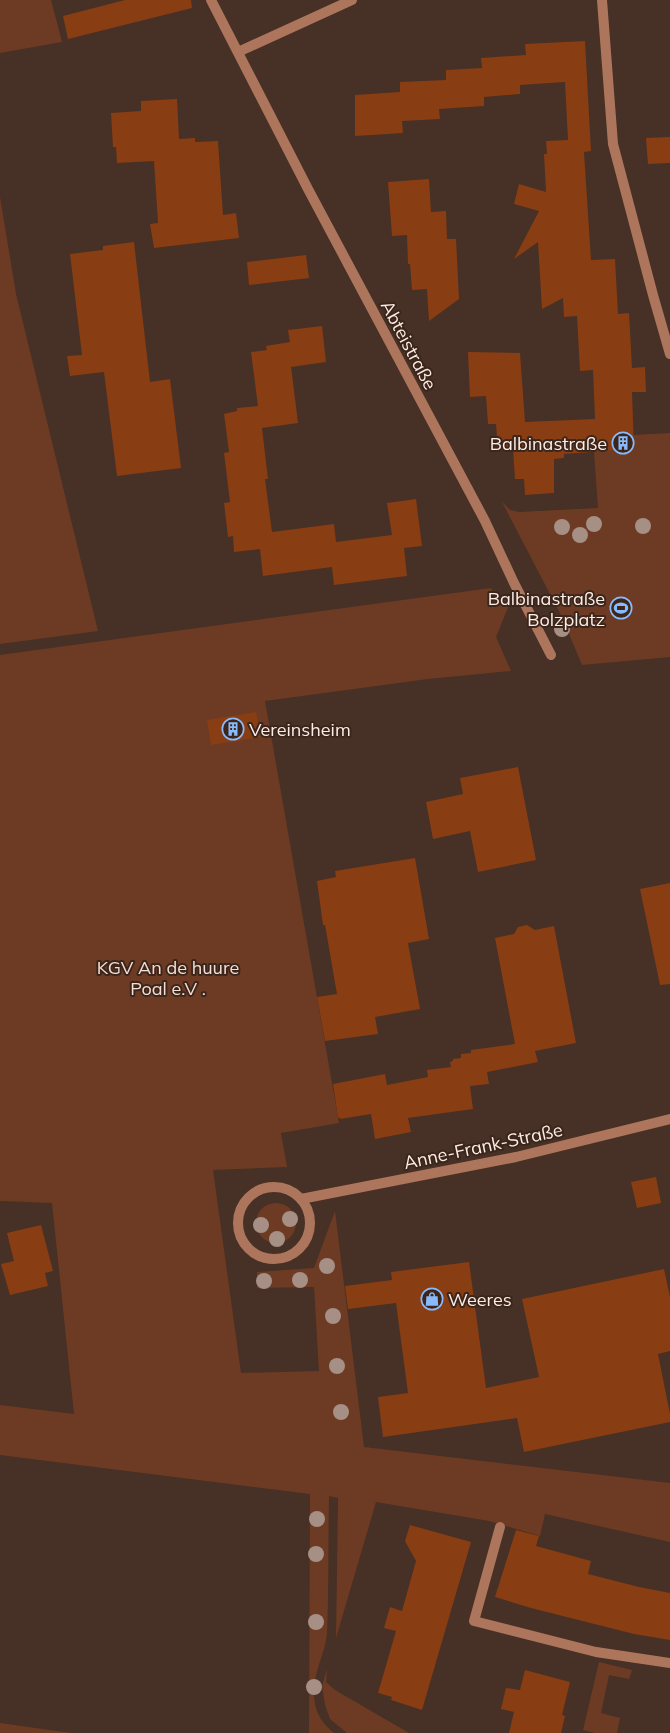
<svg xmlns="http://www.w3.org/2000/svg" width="670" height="1733" font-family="Mulish,sans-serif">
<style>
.green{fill:#6d3b23}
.building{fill:#893d13}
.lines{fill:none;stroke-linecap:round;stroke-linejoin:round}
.minor{stroke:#ad765c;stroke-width:10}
.tree{fill:#a68f85}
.labels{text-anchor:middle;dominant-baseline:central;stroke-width:4;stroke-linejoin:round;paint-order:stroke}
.street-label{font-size:18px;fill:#fcede6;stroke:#3c261b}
.poi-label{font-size:18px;fill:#fcede6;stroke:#3c261b;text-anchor:end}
.park-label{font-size:18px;fill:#f4ddd3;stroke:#3c261b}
</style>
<rect width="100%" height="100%" fill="#473025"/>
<g class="green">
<polygon points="0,0 51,0 62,42 0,53"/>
<polygon points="0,197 16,294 98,631 0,644"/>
<polygon points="670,433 670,657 582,665 562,617 502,502 510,510 519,512 598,508 594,452 634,449 633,435"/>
<path d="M491,588L494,595L505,599L509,605L496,637L511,671L428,679L265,701L339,1123L281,1133L287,1167L213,1170L241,1373L319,1371L314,1287L257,1288V1272L314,1268L335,1211L364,1447L670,1483V1542L545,1514L540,1536L489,1521L376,1502L336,1638L338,1498L329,1496C328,1542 329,1588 327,1634C325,1654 313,1673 314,1694C314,1710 321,1723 334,1733H309L310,1494L0,1455V1405L74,1414L52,1203L0,1201V655Z"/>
<circle cx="276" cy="1223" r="20"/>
<polygon points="599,1662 632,1670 629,1679 609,1675 601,1713 620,1718 617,1733 595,1733 583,1730"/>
<polygon points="327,1669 326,1682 335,1690 409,1733 347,1733 330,1719 325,1705 322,1686"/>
<polygon points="0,1723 71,1733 0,1733"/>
</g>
<g class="building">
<polygon points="125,0 191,0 192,8 68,39 63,16"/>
<polygon points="585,41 591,151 584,152 591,260 615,259 618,314 629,313 632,368 645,367 646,392 632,392 634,449 564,454 564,458 554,459 554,493 525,495 524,479 515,479 513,449 498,450 496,424 488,424 486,396 470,397 468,352 520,353 525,422 595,419 593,370 580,371 577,316 564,317 563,298 542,309 538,242 514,259 539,211 514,204 519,184 546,192 544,154 547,154 546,141 568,140 565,82 520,85 520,94 484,97 484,106 439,109 440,119 402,121 403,133 355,136 355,95 400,92 400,82 446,80 446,70 482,68 481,58 526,55 525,44"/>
<polygon points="177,99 179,139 195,138 195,142 218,141 223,215 236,213 239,238 154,248 150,224 158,223 154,161 117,163 116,147 113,147 111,113 141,111 141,101"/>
<polygon points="670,137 670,163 648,164 646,138"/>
<polygon points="429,179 431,212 446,211 447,239 456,239 459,299 429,321 427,289 412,290 410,264 408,264 407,235 392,236 388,182"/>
<polygon points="134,242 150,382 170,379 181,468 117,476 104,372 70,376 67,356 82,355 70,254 103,250 103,246"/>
<polygon points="306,255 309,278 249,285 247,262"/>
<polygon points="322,326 326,362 291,367 298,423 262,428 268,479 265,479 272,532 334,524 336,542 392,535 387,503 416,499 422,546 404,548 407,576 334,585 332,567 263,576 260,549 234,552 233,536 228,537 224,503 230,502 224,453 229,452 224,414 237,411 237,408 258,406 251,352 267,350 266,346 290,342 288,330"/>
<polygon points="256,712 260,737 211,745 207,720"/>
<polygon points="518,767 536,860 478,872 470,831 433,839 426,802 463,794 460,778"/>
<polygon points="415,858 429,939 408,943 420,1009 375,1017 378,1034 325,1041 317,997 337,994 325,925 323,925 317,881 336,877 335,871"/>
<polygon points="670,883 670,984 660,985 640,889"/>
<polygon points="527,925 535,930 554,926 576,1043 535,1051 538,1062 487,1072 489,1084 470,1086 473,1109 408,1118 411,1132 375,1139 371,1114 340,1119 340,1117 338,1118 333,1084 385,1074 387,1085 428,1077 427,1070 451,1067 450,1062 453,1061 453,1059 461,1058 461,1054 471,1053 471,1050 515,1044 495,938 514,934 518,927"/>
<polygon points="656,1177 661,1203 637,1208 631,1182"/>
<polygon points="41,1225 53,1271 45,1273 48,1286 10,1295 1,1264 14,1261 7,1233"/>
<polygon points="469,1262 486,1388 539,1377 522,1299 664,1269 670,1297 670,1351 658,1354 670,1414 670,1422 524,1452 517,1418 383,1437 378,1397 408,1393 396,1303 348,1309 345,1286 392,1280 391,1272"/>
<polygon points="410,1525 471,1542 422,1710 391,1700 392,1697 378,1693 396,1631 384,1628 390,1607 402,1611 416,1561 405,1541"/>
<polygon points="516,1530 539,1536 536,1546 591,1561 588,1574 639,1587 670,1593 670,1640 634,1634 531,1608 495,1597"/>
<polygon points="525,1670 570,1682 562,1715 565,1716 561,1733 509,1733 514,1712 501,1709 506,1688 520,1690"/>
</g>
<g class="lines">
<g class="minor">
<polyline points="211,0 308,189 485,521 514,583 551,655"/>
<polyline points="602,0 613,144 653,295 670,354"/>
<polyline points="238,52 352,0"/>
<circle cx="274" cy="1223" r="36"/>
<polyline points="301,1199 516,1157 670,1119"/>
<polyline points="500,1527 474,1621 596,1652 670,1663"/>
</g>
</g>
<g class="tree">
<circle cx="594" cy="524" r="8"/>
<circle cx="643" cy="526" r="8"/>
<circle cx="562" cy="527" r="8"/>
<circle cx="580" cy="535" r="8"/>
<circle cx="562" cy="629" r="8"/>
<circle cx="290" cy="1219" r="8"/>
<circle cx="261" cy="1225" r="8"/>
<circle cx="277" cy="1239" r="8"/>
<circle cx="327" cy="1266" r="8"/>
<circle cx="300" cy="1280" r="8"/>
<circle cx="264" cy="1281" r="8"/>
<circle cx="333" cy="1316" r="8"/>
<circle cx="337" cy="1366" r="8"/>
<circle cx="341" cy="1412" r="8"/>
<circle cx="317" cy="1519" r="8"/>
<circle cx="316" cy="1554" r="8"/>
<circle cx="316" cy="1622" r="8"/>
<circle cx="314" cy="1687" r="8"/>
</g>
<defs>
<g id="building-ring" transform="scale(1.125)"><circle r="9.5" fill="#3c261b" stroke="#88bafc" stroke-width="1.5"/><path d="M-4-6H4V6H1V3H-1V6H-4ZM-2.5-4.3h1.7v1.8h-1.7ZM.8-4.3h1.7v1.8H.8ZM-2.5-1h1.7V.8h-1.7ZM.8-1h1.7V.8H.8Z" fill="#88bafc"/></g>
<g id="stadium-ring" transform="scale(1.125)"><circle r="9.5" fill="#3c261b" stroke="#88bafc" stroke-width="1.5"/><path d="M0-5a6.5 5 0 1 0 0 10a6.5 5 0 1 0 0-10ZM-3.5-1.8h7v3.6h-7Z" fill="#88bafc"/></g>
<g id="shop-ring" transform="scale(1.125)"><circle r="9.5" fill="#3c261b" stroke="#88bafc" stroke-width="1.5"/><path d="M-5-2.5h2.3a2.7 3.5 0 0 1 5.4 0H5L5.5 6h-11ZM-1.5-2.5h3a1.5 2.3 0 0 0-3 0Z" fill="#88bafc"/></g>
</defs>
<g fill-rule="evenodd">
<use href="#building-ring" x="623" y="443"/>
<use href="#stadium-ring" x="621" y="608"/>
<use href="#building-ring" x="233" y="729"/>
<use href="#shop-ring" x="432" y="1299"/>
</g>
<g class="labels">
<g class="street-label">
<text transform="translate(409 345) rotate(62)">Abteistraße</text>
<text transform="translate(483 1146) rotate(-12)">Anne-Frank-Straße</text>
</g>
<g class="poi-label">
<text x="607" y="443">Balbinastraße</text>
<text x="605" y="598">Balbinastraße<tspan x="605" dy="21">Bolzplatz</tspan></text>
<text x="249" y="729" text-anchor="start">Vereinsheim</text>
<text x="448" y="1299" text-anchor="start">Weeres</text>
</g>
<g class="park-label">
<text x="168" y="967">KGV An de huure<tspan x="168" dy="21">Poal e.V .</tspan></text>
</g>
</g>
</svg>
